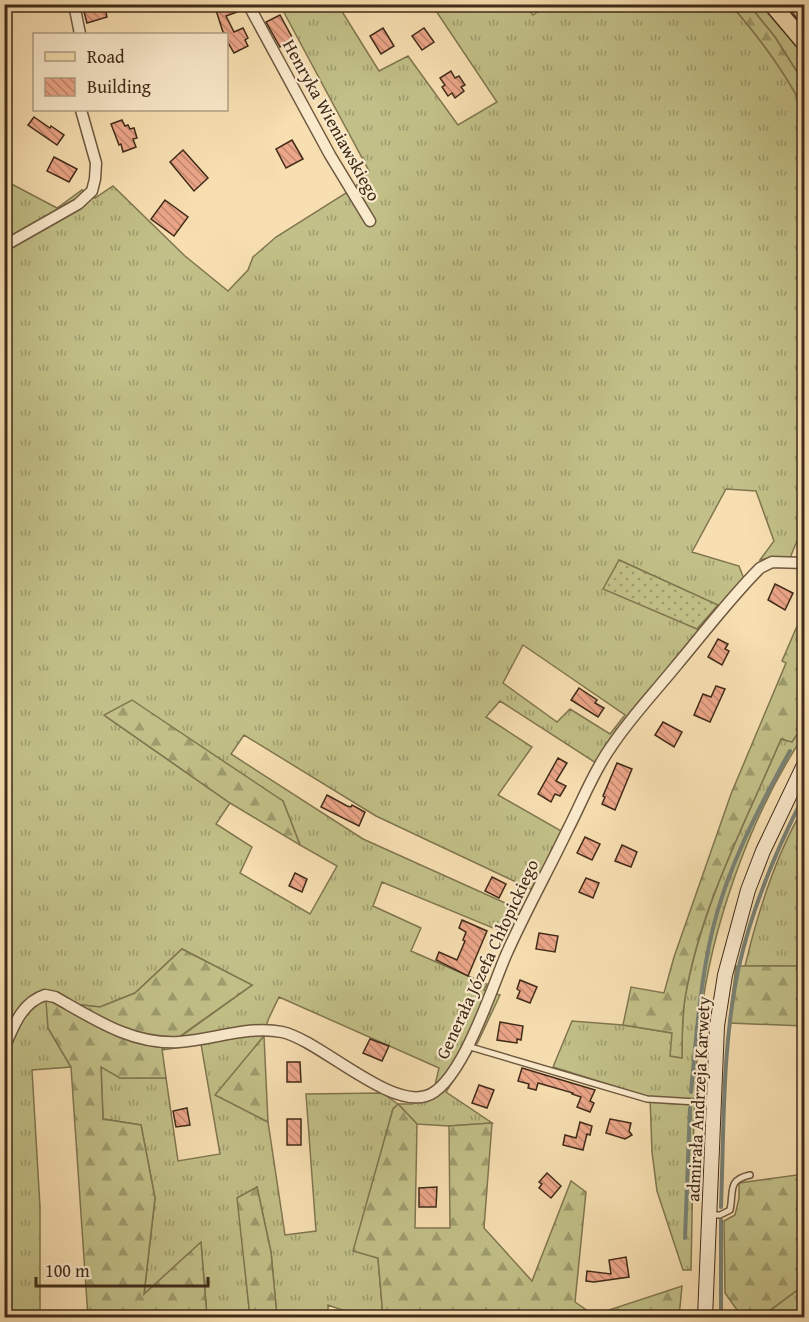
<svg xmlns="http://www.w3.org/2000/svg" width="809" height="1322" font-family="'Gentium Book Plus',serif">
<style>
.grass{fill:url(#grass-tufts);stroke:#817650;stroke-width:1.5;fill-rule:evenodd}
.forest{fill:url(#forest-firs);stroke:#817650;stroke-width:1.5}
.garden{fill:url(#garden-dots);stroke:#817650;stroke-width:1.5}
.lines{fill:none;stroke-linecap:round;stroke-linejoin:round}
.stream{stroke:#798175;stroke-width:4}
.building{fill:url(#building-back-hatch);stroke:#402b19;stroke-width:1.5}
.lane-casing{stroke:#6e583f;stroke-width:8}
.street-casing{stroke:#6e583f;stroke-width:13}
.secondary-casing{stroke:#402b19;stroke-width:16}
.primary-casing{stroke:#402b19;stroke-width:19}
.lane{stroke:#faeacc;stroke-width:5}
.street{stroke:#faeacc;stroke-width:10}
.secondary{stroke:#faeacc;stroke-width:14}
.primary{stroke:#f7dfb1;stroke-width:16}
.labels{text-anchor:middle;dominant-baseline:central;stroke-width:4.5;stroke-linejoin:round;paint-order:stroke}
.street-label{font-size:18px;fill:#402b19;stroke:#faeacc}
</style>
<defs>
<pattern id="grass-tufts" width="24" height="20" patternUnits="userSpaceOnUse" patternTransform="scale(1.5)"><rect width="24" height="20" fill="#c2c088"/><path d="M3 7l-1-3M5 7V3M7 7l1-3M15 17l-1-3M17 17v-4M19 17l1-3" fill="none" stroke="#9f9c6e"/></pattern>
<pattern id="forest-firs" width="22" height="20" patternUnits="userSpaceOnUse" patternTransform="scale(1.5)"><rect width="22" height="20" fill="#c2c088"/><path d="M5 1l3.5 6h-7zM16 11l3.5 6h-7z" fill="#9f9c6e"/></pattern>
<pattern id="garden-dots" width="8" height="8" patternUnits="userSpaceOnUse" patternTransform="scale(1.5)"><rect width="8" height="8" fill="#c2c088"/><path d="M2 2h.1M6 6h.1" fill="none" stroke="#9f9c6e" stroke-width="1.8" stroke-linecap="round"/></pattern>
<pattern id="building-back-hatch" width="6" height="6" patternUnits="userSpaceOnUse" patternTransform="scale(1.5)"><rect width="6" height="6" fill="#eca689"/><path d="M-1 5l2 2M0 0l6 6M5-1l2 2" fill="none" stroke="#c1876f"/></pattern>
</defs>
<rect width="100%" height="100%" fill="#f7dfb1"/>
<filter id="stains"><feTurbulence type="fractalNoise" baseFrequency=".00333" numOctaves="4"/><feColorMatrix values="0 0 0 0 .2 0 0 0 0 .09 0 0 0 0 .02 0 0 0 .5 -.17"/></filter>
<radialGradient id="worn" r=".72"><stop offset=".6" stop-color="#630" stop-opacity="0"/><stop offset="1" stop-color="#630" stop-opacity=".3"/></radialGradient>
<g class="grass">
<path d="M280,5H338L379,71L408,56L458,125L497,102L432,5H525L533,15L547,5H731C759,37 785,71 804,110V530L797,541L790,558L775,557L760,560L774,541L756,491L726,489L692,552L739,566L744,579L596,763L500,701L486,717L532,747L498,795L563,832L533,890L376,816L244,735L231,754L363,839L523,911L510,935L382,882L373,906L421,928L411,951L487,984L484,990L500,995L478,1042L446,1092L492,1123L449,1126L417,1124L398,1104L393,1109L354,1251L378,1258L383,1317H362L328,1305V1317H277L271,1252L257,1187L238,1198L250,1317H207L201,1243L144,1295L155,1198L141,1125L103,1119L101,1066L120,1078H166L178,1161L220,1154L201,1044L162,1050L252,985L182,949L135,993L100,1007L47,1001L48,1028L71,1067L32,1070L40,1207V1317H5L4,180L57,208L82,190L95,198L113,186L185,256L228,291L248,270L253,257L276,237L354,188L369,171ZM619,560L717,605L697,629ZM523,645L625,715L610,734L570,709L557,722L503,683ZM105,716L283,801L300,845L337,866L310,914L240,873L252,847L216,824L230,803ZM279,997L439,1068L432,1098L412,1104H398L382,1093L306,1094L316,1231L285,1235L268,1122L216,1095L264,1036L268,1020Z"/>
<polygon points="749,5 761,5 804,55 804,83 775,37"/>
<path d="M804,724V735C749,817 708,935 699,1033C692,1112 693,1191 691,1270H683L657,1191L652,1152L650,1097L553,1067L572,1021L623,1025L672,1033L682,1058C682,1038 682,1017 685,998C701,906 745,823 781,739L792,742Z"/>
<path d="M804,807V966H745C758,911 775,856 804,807Z"/>
<polygon points="804,1285 804,1317 761,1317"/>
</g>
<g class="forest">
<path d="M731,5H749L775,37L804,83V110C785,71 759,37 731,5Z"/>
<path d="M804,610V724L792,742L781,739C745,824 700,907 685,998C682,1018 682,1038 682,1058L670,1056L672,1033L623,1025L631,987L664,993L674,957L731,794L786,663L782,661Z"/>
<polygon points="132,700 283,801 300,845 230,803 104,715"/>
<polygon points="182,949 252,985 162,1049 166,1078 120,1078 101,1067 103,1119 141,1125 155,1198 144,1294 201,1242 207,1317 88,1317 71,1067 48,1028 46,1001 100,1007 135,993"/>
<polygon points="736,966 804,966 804,1026 729,1023"/>
<polygon points="264,1036 268,1122 215,1095"/>
<polygon points="398,1104 417,1124 415,1228 450,1228 449,1126 492,1123 484,1228 532,1281 571,1181 586,1192 575,1302 594,1315 682,1286 679,1317 383,1317 378,1258 353,1251 393,1109"/>
<polygon points="804,1174 804,1285 761,1317 742,1317 725,1293 724,1221 735,1215 739,1198 739,1183"/>
<polygon points="257,1187 271,1252 277,1317 250,1317 237,1198"/>
</g>
<polygon class="garden" points="619,560 718,605 697,629 603,589"/>
<g class="lines">
<g class="stream">
<path d="M691,1092C696,1039 700,984 712,932C727,868 758,809 790,751"/>
<path d="M721,1207C724,1127 722,1044 739,966C753,905 776,850 804,796"/>
<polyline points="721,1220 721,1312"/>
<polyline points="685,1238 690,1108"/>
</g>
</g>
<g class="building">
<polygon points="96,4 104,4 107,17 87,23 83,8"/>
<polygon points="214,4 234,4 237,12 226,16 234,32 243,28 248,38 245,40 248,46 234,53 226,39 226,34 223,32"/>
<polygon points="280,15 293,39 280,47 266,22"/>
<polygon points="383,28 394,46 381,54 370,36"/>
<polygon points="424,28 434,42 422,50 412,36"/>
<polygon points="451,71 455,78 459,76 465,85 461,87 464,91 455,98 452,93 448,96 442,87 445,85 440,78"/>
<polygon points="34,117 50,128 51,126 64,135 57,145 28,125"/>
<polygon points="122,120 125,126 128,125 130,129 134,128 137,138 133,139 136,147 123,152 121,144 119,145 111,124"/>
<polygon points="292,140 303,159 286,168 276,149"/>
<polygon points="183,150 208,178 194,191 170,162"/>
<polygon points="54,157 77,169 69,182 47,171"/>
<polygon points="165,200 188,217 174,236 151,219"/>
<polygon points="775,584 793,593 785,610 768,600"/>
<polygon points="718,639 728,644 725,649 729,651 722,665 708,657"/>
<polygon points="716,686 725,689 710,722 694,715 703,694 711,697"/>
<polygon points="579,688 597,700 595,703 604,708 598,717 571,700"/>
<polygon points="663,722 682,732 674,747 655,735"/>
<polygon points="558,758 567,763 556,781 566,786 560,796 555,794 551,802 538,794"/>
<polygon points="617,763 632,769 615,810 602,804 605,797 603,796"/>
<polygon points="327,795 347,806 351,807 352,805 365,812 359,826 321,807"/>
<polygon points="585,837 600,844 592,860 577,853"/>
<polygon points="622,845 637,852 631,867 615,861"/>
<polygon points="295,873 307,879 302,892 289,886"/>
<polygon points="492,877 506,884 499,898 485,891"/>
<polygon points="586,878 599,883 593,898 579,892"/>
<polygon points="462,920 487,931 468,976 436,960 439,952 457,960 465,941 463,940 466,932 459,928"/>
<polygon points="539,933 558,936 555,952 536,949"/>
<polygon points="520,980 537,987 530,1003 517,998 520,991 517,989"/>
<polygon points="500,1022 523,1026 521,1040 517,1039 517,1043 497,1040"/>
<polygon points="370,1039 389,1046 382,1061 363,1053"/>
<polygon points="287,1062 300,1062 301,1082 287,1082"/>
<polygon points="522,1068 595,1090 590,1101 594,1103 590,1112 577,1107 581,1097 572,1094 573,1093 538,1083 536,1090 528,1088 529,1084 518,1081"/>
<polygon points="479,1085 494,1090 487,1108 472,1103"/>
<polygon points="187,1108 190,1125 176,1127 173,1111"/>
<rect x="287" y="1119" width="14" height="26"/>
<polygon points="610,1119 631,1123 629,1131 632,1135 625,1139 606,1133"/>
<polygon points="580,1122 592,1126 590,1135 587,1134 583,1150 563,1145 565,1135 576,1138"/>
<polygon points="547,1173 561,1186 551,1198 539,1188 542,1184 539,1182"/>
<polygon points="437,1187 436,1207 419,1207 419,1188"/>
<polygon points="626,1257 629,1277 594,1282 586,1281 587,1271 611,1274 609,1260"/>
</g>
<g class="lines">
<g class="lane-casing">
<g id="lane">
<polyline points="467,1046 647,1099 713,1103"/>
<path d="M710,1215H720L730,1210C734,1191 727,1180 750,1175"/>
</g>
</g>
<g class="street-casing">
<g id="street">
<polyline points="74,4 80,34"/>
<polyline points="248,4 330,155 370,221"/>
<polyline points="4,246 78,204 92,191 95,179 96,163 81,110"/>
<path d="M4,1048C14,1026 21,1003 45,995L55,997C94,1019 132,1045 179,1042C213,1040 249,1025 282,1032C319,1040 388,1108 426,1096C461,1086 492,987 506,955C525,912 548,871 568,829C582,802 593,772 611,747C630,718 654,693 676,666C703,634 730,598 760,568L772,562L804,563"/>
</g>
</g>
<g class="secondary-casing">
<polyline id="secondary" points="705,1318 717,1026 725,975 748,890 763,851 804,765"/>
</g>
<g class="primary-casing">
<g id="primary">
<polyline points="772,4 804,42"/>
<polyline points="797,4 804,13"/>
</g>
</g>
<use href="#lane" class="lane"/>
<use href="#street" class="street"/>
<use href="#secondary" class="secondary"/>
<use href="#primary" class="primary"/>
</g>
<g class="labels">
<g class="street-label">
<text transform="translate(332 120) rotate(61)">Henryka Wieniawskiego</text>
<text transform="translate(487 959) rotate(-65)">Generała Józefa Chłopickiego</text>
<text transform="translate(698 1099) rotate(-87)">admirała Andrzeja Karwety</text>
</g>
</g>
<rect width="809" height="1322" fill="none" stroke="#f7dfb1" stroke-width="24"/>
<rect x="6" y="6" width="797" height="1310" fill="none" stroke="#402b19" stroke-width="3"/>
<rect x="12" y="12" width="785" height="1298" fill="none" stroke="#402b19" stroke-width="1.5"/>
<rect x="33" y="33" width="195" height="78" fill="#faeacc" stroke="#b09e84" stroke-width="1.5"/>
<rect x="45" y="52" width="30" height="9" fill="#f7dfb1" stroke="#b09e84" stroke-width="1.5"/>
<text x="87" y="63" font-size="18" fill="#402b19">Road</text>
<rect x="45" y="78" width="30" height="18" fill="url(#building-back-hatch)" stroke="#b09e84" stroke-width="1.5"/>
<text x="87" y="93" font-size="18" fill="#402b19">Building</text>
<path d="M36 1277v9h172v-9" fill="none" stroke="#402b19" stroke-width="3"/>
<text x="45" y="1277" font-size="18" fill="#402b19" stroke="#faeacc" stroke-width="4.5" paint-order="stroke">100 m</text>
<rect width="100%" height="100%" filter="url(#stains)"/>
<rect width="100%" height="100%" fill="url(#worn)"/>
</svg>
